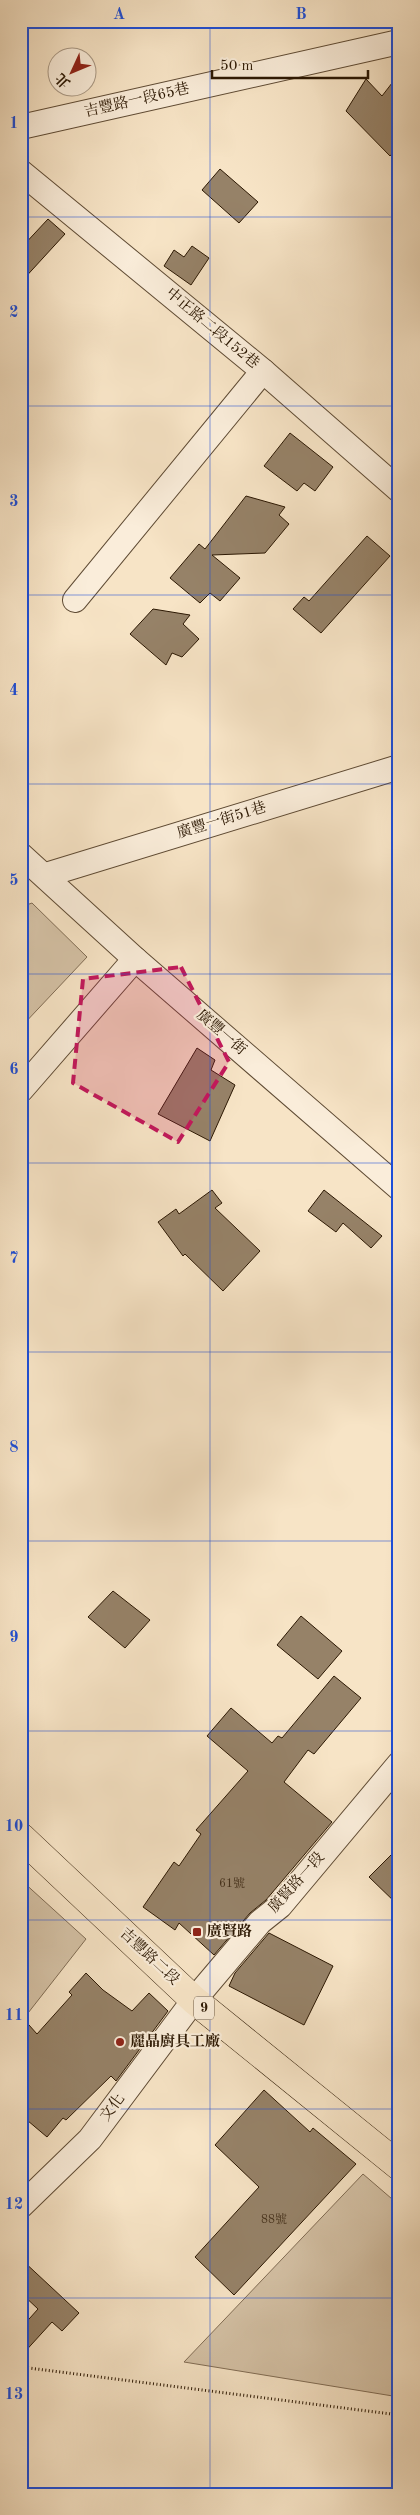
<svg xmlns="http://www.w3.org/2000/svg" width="420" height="2515" font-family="'Old Standard TT','Noto Serif TC',serif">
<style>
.green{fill:#d4c1a5;stroke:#806c54}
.building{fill:#968268;stroke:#2c1803}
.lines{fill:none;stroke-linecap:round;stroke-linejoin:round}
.minor-casing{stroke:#5f4b34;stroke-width:26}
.major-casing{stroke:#2c1803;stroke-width:29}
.path{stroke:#2c1803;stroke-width:3;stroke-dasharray:1 2.5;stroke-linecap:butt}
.minor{stroke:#faedda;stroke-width:24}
.major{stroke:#f7e4c6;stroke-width:28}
.marked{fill:#c2185b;fill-opacity:0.2;stroke:#c2185b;stroke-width:4;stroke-dasharray:10 6;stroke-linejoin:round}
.grid{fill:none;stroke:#1d4ed8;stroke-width:1;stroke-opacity:0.55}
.poi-dot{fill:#8f2418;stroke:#faedda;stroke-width:2}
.labels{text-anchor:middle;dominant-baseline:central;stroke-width:4.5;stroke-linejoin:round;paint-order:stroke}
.number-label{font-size:12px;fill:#46321c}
.shield{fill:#faedda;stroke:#6a5844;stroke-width:1}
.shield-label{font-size:14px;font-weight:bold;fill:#2c1803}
.street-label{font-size:15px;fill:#2c1803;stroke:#faedda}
.poi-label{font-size:15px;font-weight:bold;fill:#2c1803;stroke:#faedda;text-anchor:start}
.neatline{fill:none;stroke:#1d4ed8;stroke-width:2}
.grid-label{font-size:16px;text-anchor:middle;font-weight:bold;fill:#1d4ed8}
</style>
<rect width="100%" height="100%" fill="#f7e4c6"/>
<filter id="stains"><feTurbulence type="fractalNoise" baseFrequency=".004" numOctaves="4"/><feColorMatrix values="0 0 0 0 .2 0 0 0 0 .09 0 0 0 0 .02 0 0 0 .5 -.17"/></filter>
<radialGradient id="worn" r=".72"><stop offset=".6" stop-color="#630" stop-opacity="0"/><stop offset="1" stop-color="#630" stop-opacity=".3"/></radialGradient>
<g class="green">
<polygon points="32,903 87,957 21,1027 21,907"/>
<polygon points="21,1880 86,1939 21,2022"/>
<polygon points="363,2174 399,2205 399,2397 184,2362"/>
</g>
<g class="building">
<polygon points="399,74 399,146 390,156 346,111 366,79 382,96"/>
<polygon points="220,169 258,202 239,223 202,190"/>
<polygon points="48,219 65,234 21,282 21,248"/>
<polygon points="192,246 209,258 191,285 164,266 174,250 184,257"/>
<polygon points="290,433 333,467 315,491 304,483 297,491 264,466"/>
<polygon points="246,496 285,507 279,515 289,524 265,553 212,555 240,578 220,601 210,593 200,603 170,578 199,544 205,549"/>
<polygon points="367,536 390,556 321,633 293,609 304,597 309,601"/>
<polygon points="153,609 190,615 183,624 199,639 182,657 172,653 166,665 130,634"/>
<polygon points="197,1048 215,1060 211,1070 235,1085 210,1141 158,1114"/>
<polygon points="212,1190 222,1203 215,1208 260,1251 223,1291 185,1254 183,1256 158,1222 176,1209 179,1214"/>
<polygon points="324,1190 382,1236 371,1248 343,1223 336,1232 308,1211"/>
<polygon points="113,1591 150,1620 125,1648 88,1617"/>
<polygon points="301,1616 342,1651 318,1679 277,1645"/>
<polygon points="334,1676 361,1698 314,1754 308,1750 284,1782 332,1822 266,1900 250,1913 214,1955 179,1923 175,1930 143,1907 174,1862 179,1866 201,1834 196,1830 248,1771 207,1736 231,1708 272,1743 278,1736 282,1738"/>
<polygon points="399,1847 399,1906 369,1877"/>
<polygon points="269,1933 333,1966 304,2025 229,1986 235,1973"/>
<polygon points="86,1973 103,1990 132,2011 149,1993 168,2011 116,2081 111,2076 66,2120 63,2118 47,2137 21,2115 21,2016 37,2034 72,1995 69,1992"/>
<polygon points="264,2090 310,2132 313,2128 356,2164 234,2295 195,2257 259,2187 215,2145"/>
<polygon points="21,2259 79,2313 62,2331 52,2322 21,2356 21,2328 38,2309 21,2293"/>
</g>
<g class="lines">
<g class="minor-casing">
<g id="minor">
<polyline points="21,127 399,42"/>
<polyline points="21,172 263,371 399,490"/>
<polyline points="75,600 263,371"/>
<polyline points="21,855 135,959 399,1188"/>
<polyline points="46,875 399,767"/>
<polyline points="21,1090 135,959"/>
<polyline points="21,2206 90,2139 194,2000 260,1922 280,1906 399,1764"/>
</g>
</g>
<g class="major-casing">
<polyline id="major" points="21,1837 194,2000 399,2166"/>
</g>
<polyline class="path" points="21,2367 399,2415"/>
<use href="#minor" class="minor"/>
<use href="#major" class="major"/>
</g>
<path class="marked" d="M181,967L229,1062L178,1142L73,1083L83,979Z"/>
<path class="grid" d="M210,21V2494M21,217H399M21,406H399M21,595H399M21,784H399M21,974H399M21,1163H399M21,1352H399M21,1541H399M21,1731H399M21,1920H399M21,2109H399M21,2298H399"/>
<g class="poi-dot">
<rect x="192" y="1927" width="10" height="10" rx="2.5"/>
<circle cx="120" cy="2042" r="5"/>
</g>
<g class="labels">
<g class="number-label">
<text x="232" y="1884">61號</text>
<text x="274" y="2220">88號</text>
</g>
<rect class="shield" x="194" y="1996.5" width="20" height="23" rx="4"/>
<g class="shield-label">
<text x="204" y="2008">9</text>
</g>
<g class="street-label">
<text transform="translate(137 101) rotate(-13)">吉豐路一段65巷</text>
<text transform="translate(212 329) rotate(40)">中正路二段152巷</text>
<text transform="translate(222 821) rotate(-17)">廣豐一街51巷</text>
<text transform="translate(221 1033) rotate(41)">廣豐一街</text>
<text transform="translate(297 1883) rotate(-48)">廣賢路一段</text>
<text transform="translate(149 1957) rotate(43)">吉豐路二段</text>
<text transform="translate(113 2108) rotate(-53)">文化</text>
</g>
<g class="poi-label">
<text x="207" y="1932">廣賢路</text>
<text x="130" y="2042">麗晶廚具工廠</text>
</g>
</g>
<rect width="420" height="2515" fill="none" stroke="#f7e4c6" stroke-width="55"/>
<g transform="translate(72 72) rotate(226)"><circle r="24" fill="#faedda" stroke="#a89884"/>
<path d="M0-4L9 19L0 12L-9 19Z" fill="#8f2418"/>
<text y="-8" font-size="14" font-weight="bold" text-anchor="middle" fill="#2c1803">北</text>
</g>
<path d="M212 70v8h156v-8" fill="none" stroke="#2c1803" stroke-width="2.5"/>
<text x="220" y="70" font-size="15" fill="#2c1803" stroke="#faedda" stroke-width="4" paint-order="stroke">50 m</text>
<rect x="28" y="28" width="364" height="2460" class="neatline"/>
<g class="grid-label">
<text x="119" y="19">A</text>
<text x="301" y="19">B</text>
<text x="14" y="128">1</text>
<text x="14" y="317">2</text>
<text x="14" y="506">3</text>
<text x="14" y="695">4</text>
<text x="14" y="885">5</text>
<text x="14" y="1074">6</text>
<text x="14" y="1263">7</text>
<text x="14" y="1452">8</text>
<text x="14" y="1642">9</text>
<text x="14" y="1831">10</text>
<text x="14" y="2020">11</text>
<text x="14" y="2209">12</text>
<text x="14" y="2399">13</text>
</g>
<rect width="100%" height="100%" filter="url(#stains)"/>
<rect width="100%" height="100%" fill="url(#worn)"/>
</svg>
